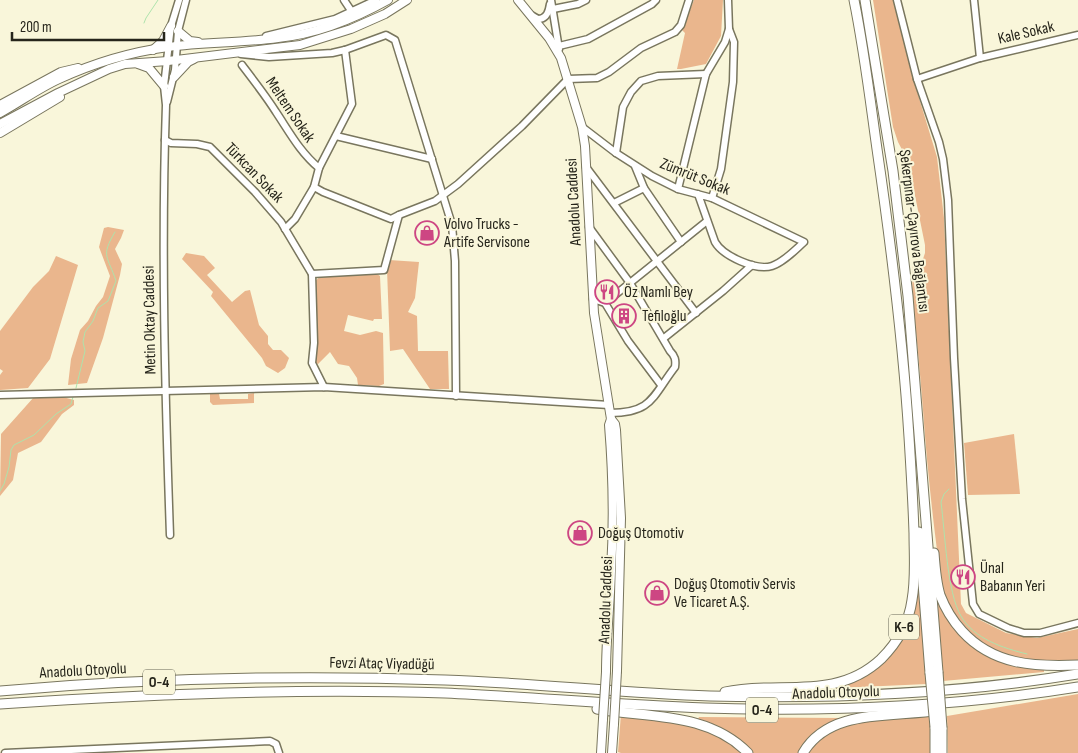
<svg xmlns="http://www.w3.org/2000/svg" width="1078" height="753" font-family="'Sofia Sans Condensed',sans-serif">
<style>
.green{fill:#eab68d}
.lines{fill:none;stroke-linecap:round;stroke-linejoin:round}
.stream{stroke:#aee3ac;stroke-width:1}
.minor-casing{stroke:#79765e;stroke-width:9}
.major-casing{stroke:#79765e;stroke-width:10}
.highway-casing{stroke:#79765e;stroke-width:11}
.minor{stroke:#fff;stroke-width:6}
.major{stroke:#fff;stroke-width:8}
.highway{stroke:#fff;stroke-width:9}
.major-bridge-casing{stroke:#79765e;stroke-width:10;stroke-linecap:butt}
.highway-bridge-casing{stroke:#79765e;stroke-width:11;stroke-linecap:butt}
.major-bridge{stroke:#fff;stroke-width:8}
.highway-bridge{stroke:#fff;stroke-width:9}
.labels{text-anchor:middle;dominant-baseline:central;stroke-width:4;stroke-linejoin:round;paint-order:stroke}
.shield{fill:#f9f6da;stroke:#656454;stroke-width:1}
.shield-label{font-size:15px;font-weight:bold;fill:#26251b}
.street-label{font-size:16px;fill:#26251b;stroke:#f9f6da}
.poi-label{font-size:16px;fill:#26251b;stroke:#f9f6da;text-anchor:start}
</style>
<rect width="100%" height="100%" fill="#f9f6da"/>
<g class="green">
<polygon points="694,0 723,0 721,36 706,64 681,69 677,69 685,33 682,30"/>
<path d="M873,0H895L912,75L937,157L944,218L961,604L966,613L1006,633L1037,638L1078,629V660C1031,665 990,660 959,620C939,597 939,563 935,534C930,493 926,451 923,410C920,371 916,332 912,293L913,260L923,259L925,253V245L908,161L898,142L893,127Z"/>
<polygon points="108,227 124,230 121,238 115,249 122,264 120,275 103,338 87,383 68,385 71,359 80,330 88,321 96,306 103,297 110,276 99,247 104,228"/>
<polygon points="186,253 204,256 215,268 207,275 232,302 245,291 250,290 259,325 268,336 268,344 273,350 281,350 289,358 285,368 278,373 266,366 262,358 211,296 213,292 182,259"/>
<polygon points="56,256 78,265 50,359 28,388 0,390 0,375 3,371 0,369 0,331 33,287 49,271"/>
<polygon points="389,260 419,262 415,298 408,312 417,316 418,351 448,351 449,389 430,389 403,349 390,351 387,269"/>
<polygon points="377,274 380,276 382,319 374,319 373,321 348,315 344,331 360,335 376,331 383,333 384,384 379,386 358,385 357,378 349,366 338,364 330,352 318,364 316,363 315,281 321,276"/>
<polygon points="254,393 254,403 213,405 210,402 210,394 219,394 220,399 248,399 248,394"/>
<polygon points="59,396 74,400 74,405 62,414 41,442 18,453 13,480 0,496 1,434 34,397"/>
<polygon points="1014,434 1020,494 968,495 964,443"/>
<polygon points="917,563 927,684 839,688 828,691 829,689 838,687 902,638"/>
<path d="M935,588L967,643C995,665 1011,665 1044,670V672L943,681Z"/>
<polygon points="1078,694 1078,753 948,753 947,716"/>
<path d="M621,714C660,718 713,726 742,753H621L618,752Z"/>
<path d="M930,716V753H808C814,745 821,737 830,732C860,717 898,719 930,716Z"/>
<polygon points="699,717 843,718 830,723 810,737 798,753 753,753 731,734 701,720 698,719"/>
</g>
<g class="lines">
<g class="stream">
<polyline points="144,23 146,18 158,0"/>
<path d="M76,388L85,351L83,342L85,332L93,321L98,308L108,301L116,281C108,256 100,257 115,232"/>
<path d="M949,489L944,494L941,502C945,532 947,593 961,616C974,639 1003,648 1027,654"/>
<polyline points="0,491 4,484 9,467 11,450 14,445 34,435 56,414 71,404 73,397"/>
</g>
<g class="minor-casing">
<g id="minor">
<polyline points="344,0 352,12"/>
<polyline points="551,0 559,49"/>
<polyline points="897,0 917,79 939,142 943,159 948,200 954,358 962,499 973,604 979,614 1008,628 1024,633 1040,633 1078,623"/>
<polyline points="974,0 980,58"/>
<polyline points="553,9 578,4 586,0"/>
<path d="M531,15L538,19C547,19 549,11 550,4"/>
<polyline points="266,36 335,19 376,0"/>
<polyline points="559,46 588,39 652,4 656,0"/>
<polyline points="241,54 269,57 332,53 345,50 386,35 395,40 452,225 455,261 456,396"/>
<path d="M242,65C254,81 266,96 276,112C290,133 300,152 319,168"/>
<polyline points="917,79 980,58 1078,35"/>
<polyline points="167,102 175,70 178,31 186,0"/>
<path d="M582,127L616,153L652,176L678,189L712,198L804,242C795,250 784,262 772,266C756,271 723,256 715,242L698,194"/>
<polyline points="336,136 432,159"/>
<polyline points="165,140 171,143 197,144 210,147 255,192 281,222 312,274 384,270 399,215 435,201 458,184 522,126 568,79 597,78 609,72 641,48 675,32 681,25 689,0"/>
<polyline points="616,153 623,107 631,92 641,81 658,76 706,74"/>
<polyline points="635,166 644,188 681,242"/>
<polyline points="586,167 696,313"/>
<polyline points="314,187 323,192 391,219 399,215"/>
<polyline points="678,189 706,74 725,42 729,29 728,0"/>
<polyline points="712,198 721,169 733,82 734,42 729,29"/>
<polyline points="614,203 644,188"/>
<path d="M589,227L630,283L670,351C675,356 676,360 675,367C652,397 652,413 610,413"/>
<polyline points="285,229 295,219 314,187 319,168 352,104 345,50"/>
<polyline points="312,274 314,343 312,363 324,387"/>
<polyline points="593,299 605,303 707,221"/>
<polyline points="605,303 628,341 661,385"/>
<polyline points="664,338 723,291 752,265"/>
<polyline points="0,395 324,387 609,405"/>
<path d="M170,535C165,392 161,249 166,105L164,86L171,26L179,0"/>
<polyline points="5,753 270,741 276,744 279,753"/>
</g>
</g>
<g class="major-casing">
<g id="major">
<path d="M518,0L549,38L561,58L582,127L585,146L594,313L611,419L609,425C613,474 614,522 611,571C610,605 606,638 606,672"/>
<polyline points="178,31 190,41 198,42"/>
<polyline points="153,50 163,41 171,26"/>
<polyline points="138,64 149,68 164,86"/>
<polyline points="174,77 188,62 194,59"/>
<polyline points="0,105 61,72 78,68"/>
<path d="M0,113C20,102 39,88 59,79C94,63 131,52 168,47C204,42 241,43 278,38C317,34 354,19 388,0"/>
<polyline points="0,124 58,93 109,69 125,64 168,61 300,45 351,29 385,14 407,0"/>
<polyline points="0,133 60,97"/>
<polyline points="611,419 615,424 616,430 621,518 617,671"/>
<polyline points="601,753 603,719"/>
<polyline points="612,753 614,724"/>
</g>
</g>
<g class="highway-casing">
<g id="highway">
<polyline points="865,0 893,171 908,296 938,672"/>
<polyline points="919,532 930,673"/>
<path d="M934,553C935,567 936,582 940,595C945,608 952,620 962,631C993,665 1034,667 1078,665"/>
<path d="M0,691C147,678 297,675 445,680C533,683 622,693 710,696C833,699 957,694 1078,674"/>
<path d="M725,692C778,680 835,702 881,659C897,643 909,622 912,600C916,578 914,556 914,533C913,501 911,469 909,437C903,341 891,245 877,149C870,99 864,49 854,0"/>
<path d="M0,704C148,694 296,688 445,693C531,697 618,705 705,708C829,712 955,707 1078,687"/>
<path d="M597,709C649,718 708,712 748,753"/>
<polyline points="942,728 942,753"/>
<path d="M803,753C830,707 894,718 940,710"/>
<polyline points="935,753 935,727"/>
</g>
</g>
<use href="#minor" class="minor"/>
<use href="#major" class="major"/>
<use href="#highway" class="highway"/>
<g class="major-bridge-casing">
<g id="major-bridge">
<polyline points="603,719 606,672"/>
<polyline points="614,724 617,671"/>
</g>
</g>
<g class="highway-bridge-casing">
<g id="highway-bridge">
<polyline points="938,672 942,728"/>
<polyline points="930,673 935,727"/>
</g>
</g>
<use href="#major-bridge" class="major-bridge"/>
<use href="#highway-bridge" class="highway-bridge"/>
</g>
<defs>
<g id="shop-ring" transform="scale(1.25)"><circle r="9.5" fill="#f9f6da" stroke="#cd4683" stroke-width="1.5"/><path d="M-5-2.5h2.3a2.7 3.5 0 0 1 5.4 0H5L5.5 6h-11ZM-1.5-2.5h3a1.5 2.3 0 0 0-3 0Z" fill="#cd4683"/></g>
<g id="restaurant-ring" transform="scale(1.25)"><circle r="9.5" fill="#f9f6da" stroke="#cd4683" stroke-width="1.5"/><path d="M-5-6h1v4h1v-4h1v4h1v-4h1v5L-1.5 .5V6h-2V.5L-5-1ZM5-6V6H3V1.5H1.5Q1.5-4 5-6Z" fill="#cd4683"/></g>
<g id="building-ring" transform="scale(1.25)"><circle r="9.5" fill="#f9f6da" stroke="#cd4683" stroke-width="1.5"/><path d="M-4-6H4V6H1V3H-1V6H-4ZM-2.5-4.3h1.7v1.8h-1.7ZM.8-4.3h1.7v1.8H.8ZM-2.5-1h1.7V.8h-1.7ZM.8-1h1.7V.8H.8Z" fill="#cd4683"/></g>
</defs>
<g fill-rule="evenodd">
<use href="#shop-ring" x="427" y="233"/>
<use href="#restaurant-ring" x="607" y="292"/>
<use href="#building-ring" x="624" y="316"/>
<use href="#shop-ring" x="580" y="533"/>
<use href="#restaurant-ring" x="963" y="577"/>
<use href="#shop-ring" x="657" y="593"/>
</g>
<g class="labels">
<g class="shield">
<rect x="889" y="614.5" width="30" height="25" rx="4"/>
<rect x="143" y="669.5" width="32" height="25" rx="4"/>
<rect x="746" y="697.5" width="32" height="25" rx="4"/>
</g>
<g class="shield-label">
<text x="904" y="627">K-6</text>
<text x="159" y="682">O-4</text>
<text x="762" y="710">O-4</text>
</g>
<g class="street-label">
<text transform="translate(1026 33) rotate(-13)">Kale Sokak</text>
<text transform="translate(290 110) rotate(56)">Meltem Sokak</text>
<text transform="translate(254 173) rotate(46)">Türkcan Sokak</text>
<text transform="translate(695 177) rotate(22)">Zümrüt Sokak</text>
<text transform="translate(574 202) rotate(-93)">Anadolu Caddesi</text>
<text transform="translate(914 231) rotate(83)">Şekerpınar-Çayırova Bağlantısı</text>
<text transform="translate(150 320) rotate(-91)">Metin Oktay Caddesi</text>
<text transform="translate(606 600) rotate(-88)">Anadolu Caddesi</text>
<text transform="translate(382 664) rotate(1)">Fevzi Ataç Viyadüğü</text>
<text transform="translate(83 671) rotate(-3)">Anadolu Otoyolu</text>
<text transform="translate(836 693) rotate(-2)">Anadolu Otoyolu</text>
</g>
<g class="poi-label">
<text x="444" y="224">Volvo Trucks -<tspan x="444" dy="18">Artife Servisone</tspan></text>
<text x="624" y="292">Öz Namlı Bey</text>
<text x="642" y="316">Tefiloğlu</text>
<text x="598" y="533">Doğuş Otomotiv</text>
<text x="980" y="568">Ünal<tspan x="980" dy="18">Babanın Yeri</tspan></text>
<text x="674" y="584">Doğuş Otomotiv Servis<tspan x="674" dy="18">Ve Ticaret A.Ş.</tspan></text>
</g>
</g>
<path d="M12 32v8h152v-8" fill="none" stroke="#26251b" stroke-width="2.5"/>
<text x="20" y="32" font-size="15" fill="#26251b" stroke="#f9f6da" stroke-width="4" paint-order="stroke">200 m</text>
</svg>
